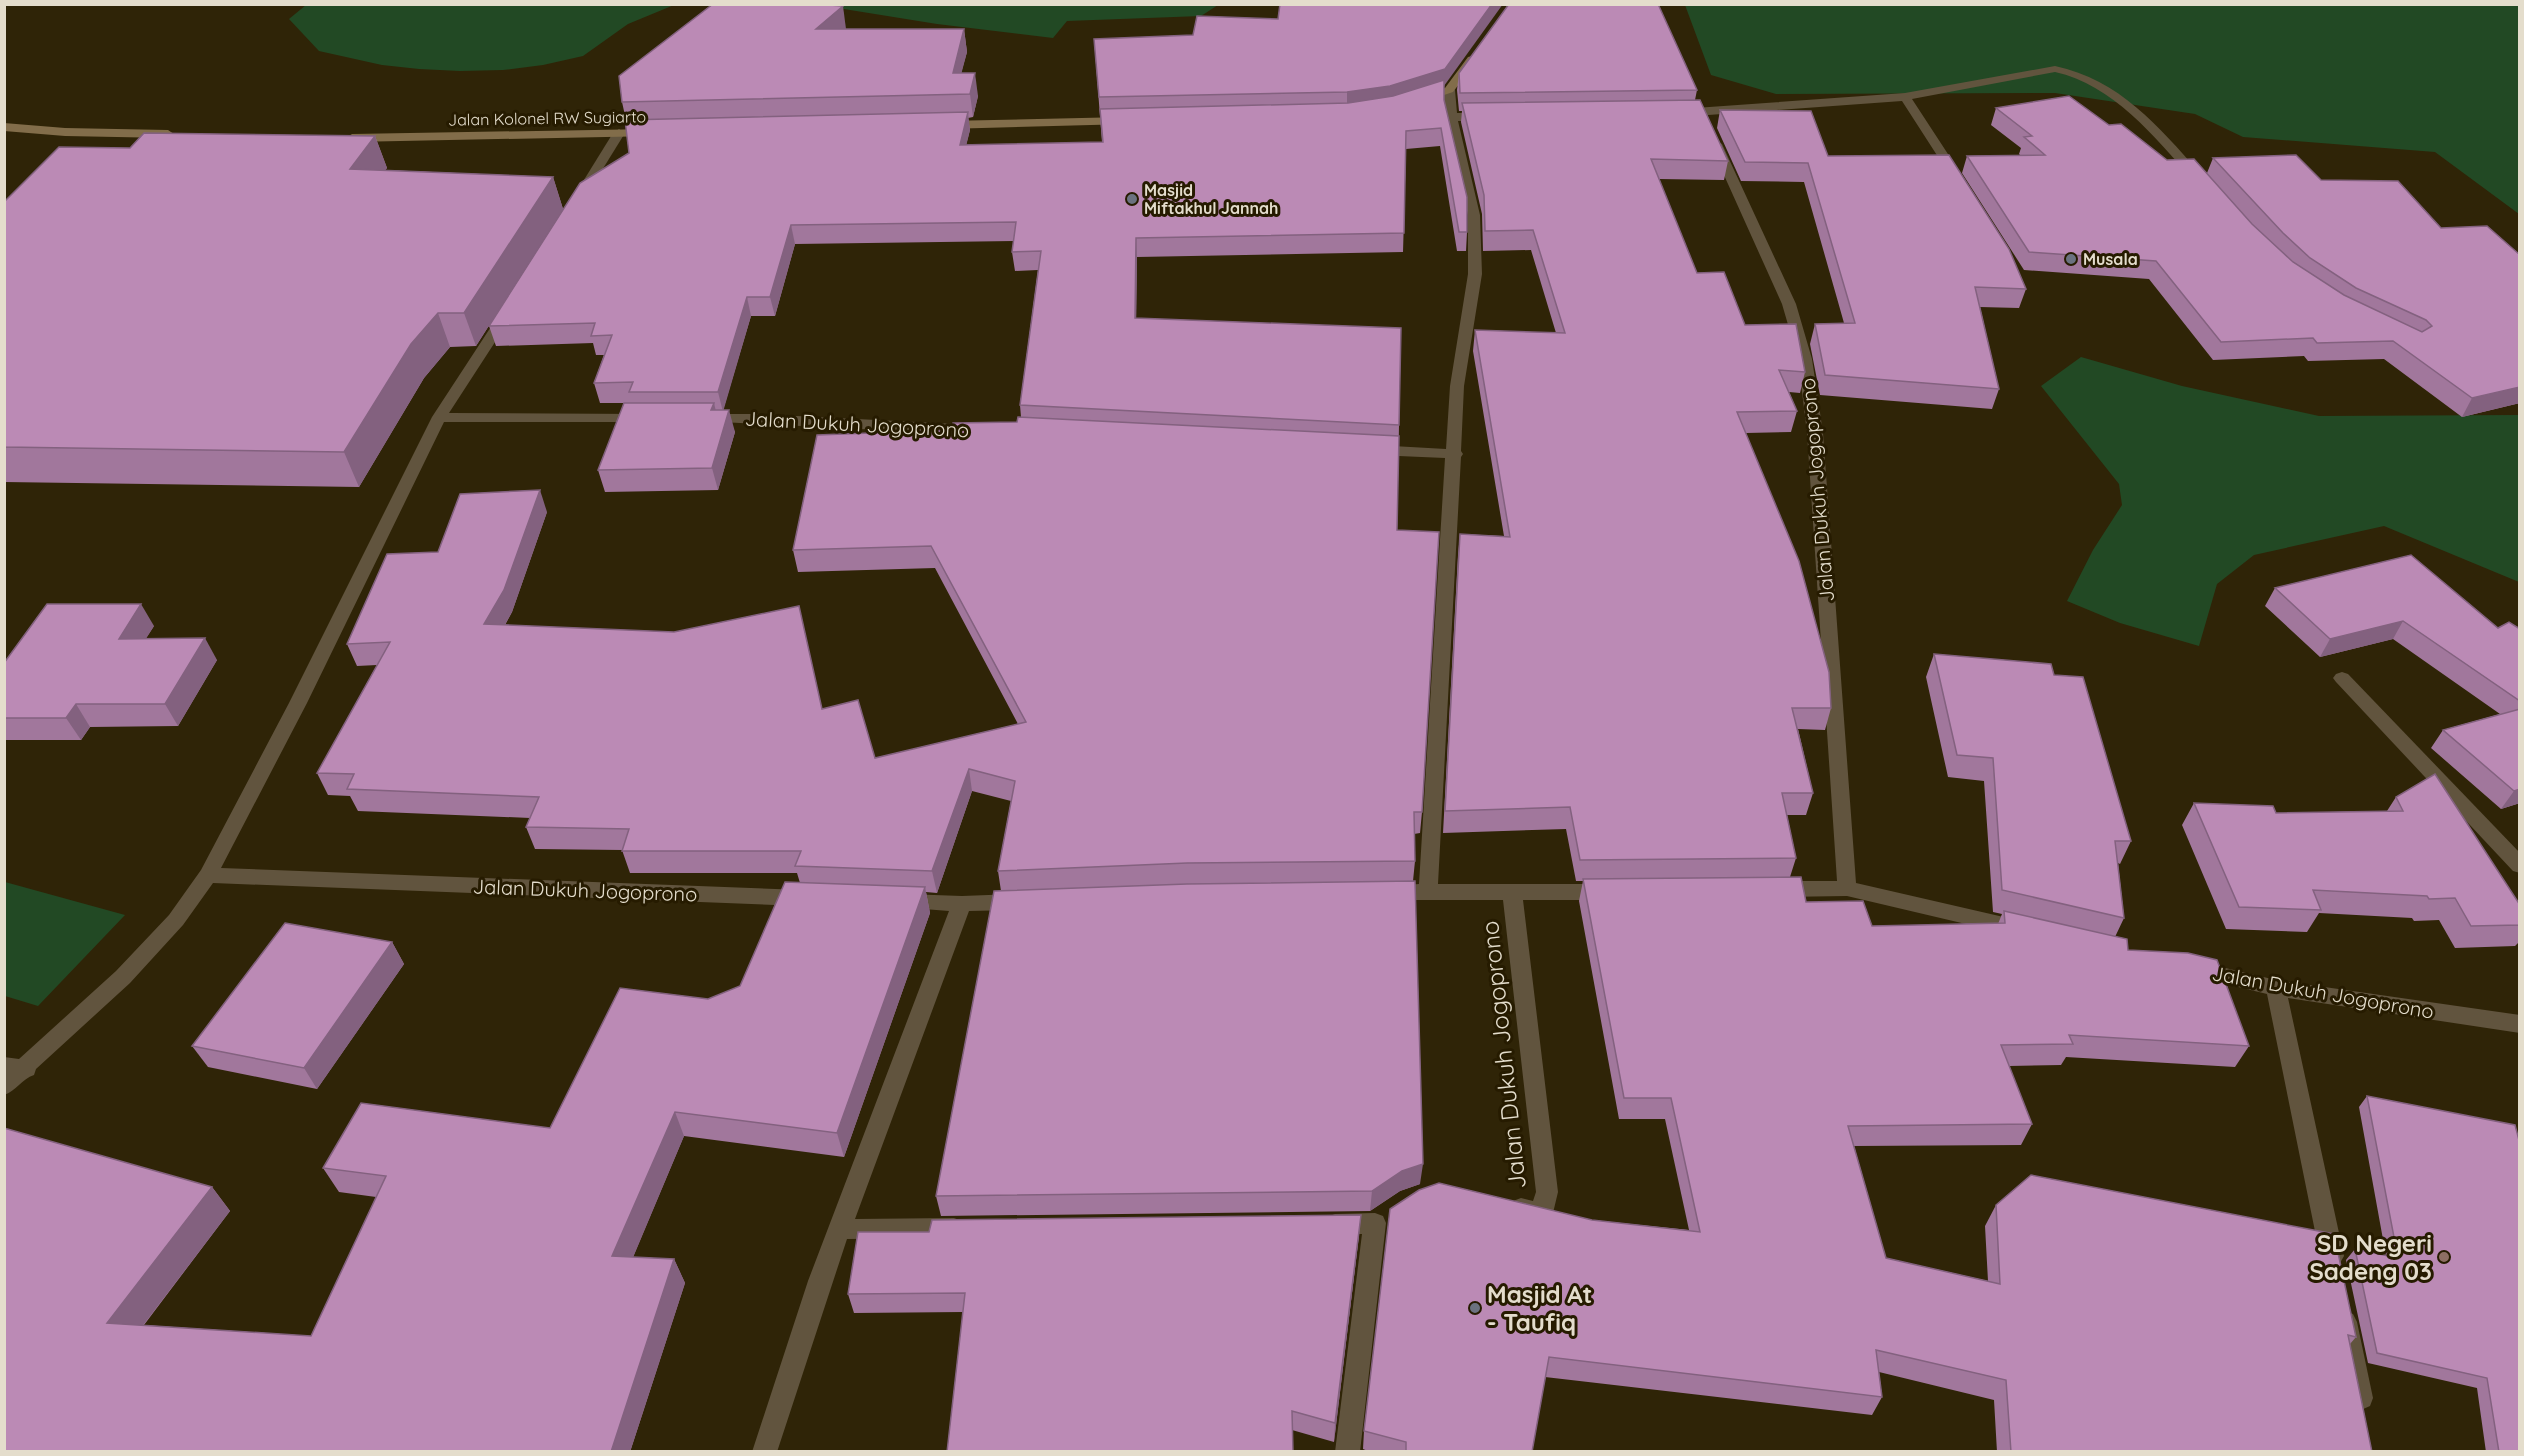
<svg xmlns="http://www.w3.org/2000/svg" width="2524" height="1456" font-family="Quicksand,sans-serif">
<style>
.green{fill:#224924}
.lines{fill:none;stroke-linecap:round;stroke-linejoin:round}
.street{fill:#61543e;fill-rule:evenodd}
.secondary{fill:#826d4a;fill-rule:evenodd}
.wall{fill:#a1779c}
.shaded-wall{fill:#83617f}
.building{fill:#bb8ab5;stroke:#83617f;stroke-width:1.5}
.worship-dot{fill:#6b7280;stroke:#261b00;stroke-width:2}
.education-dot{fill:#8d6e63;stroke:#261b00;stroke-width:2}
.labels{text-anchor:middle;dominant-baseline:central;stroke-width:6;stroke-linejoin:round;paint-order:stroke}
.far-street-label{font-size:16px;fill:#e4ddcc;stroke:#261b00}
.far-poi-label{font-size:16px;font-weight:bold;fill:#e4ddcc;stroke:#261b00;text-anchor:start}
.street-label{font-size:20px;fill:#e4ddcc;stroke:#261b00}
.near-street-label{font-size:24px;fill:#e4ddcc;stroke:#261b00}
.near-poi-label{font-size:24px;font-weight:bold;fill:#e4ddcc;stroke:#261b00;text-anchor:end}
</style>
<rect width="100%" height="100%" fill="#2f2407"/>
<g class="green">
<polygon points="306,5 306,4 674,5 628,24 583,56 543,65 503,70 460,71 419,69 382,65 319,51 289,19"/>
<polygon points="819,5 1218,5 1201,16 1067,21 1053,38 937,24"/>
<polygon points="1685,5 2519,5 2519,214 2435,152 2243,137 2195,114 2055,93 1776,94 1711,75"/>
<polygon points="2081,357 2182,386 2319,416 2519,415 2519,582 2384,526 2254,555 2217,584 2199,646 2120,623 2067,601 2093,550 2122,505 2119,484 2041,386"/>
<polygon points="5,882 125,915 38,1006 5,996"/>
</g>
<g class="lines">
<g class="street">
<path d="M2055,66C2120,80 2158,126 2200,173L2202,176L2200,179H2192C2154,136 2113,85 2055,72L1912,99L1961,174L1955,178L1951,177L1902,101L1681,117L1675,113L1681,109L1905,93Z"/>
<polygon points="1449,86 1455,90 1457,113 1486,113 1492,117 1486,121 1458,121 1480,215 1482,274 1464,386 1461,451 1463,454 1461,457 1438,884 1603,884 1610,887 1613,892 1610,897 1603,900 1523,900 1558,1192 1553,1213 1536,1222 1513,1215 1510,1208 1513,1201 1521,1198 1533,1201 1536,1192 1503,900 1391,900 1384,897 1381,892 1384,887 1419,884 1445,458 1375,455 1367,450 1375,445 1446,449 1450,386 1468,274 1468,215 1445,117 1443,90"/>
<polygon points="619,129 625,133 586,196 580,200 575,199 574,196 613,133"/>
<polygon points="1716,140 1722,144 1796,304 1812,359 1823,433 1856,883 2021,921 2028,923 2031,929 2028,935 2021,937 1847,896 1781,897 1774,894 1771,889 1774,884 1781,881 1837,881 1807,433 1798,359 1782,304 1710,144"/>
<path d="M505,312L512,316L449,413L641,414L648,418L641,422H444L307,703L221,868L802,890L809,893L812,898L809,903L802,906L213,883L183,925L130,983L36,1069L34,1075C22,1079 16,1091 4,1095V1057L19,1059L116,971L169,915L201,870L289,703L432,417L500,313Z"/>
<polygon points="707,414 758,414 976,425 984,430 976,435 702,421 700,418"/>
<polygon points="2342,672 2348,674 2520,853 2520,873 2513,871 2336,682 2333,678 2336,674"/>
<polygon points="905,894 962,896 1015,894 1022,897 1025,902 1022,907 1015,910 969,911 855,1219 954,1218 962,1221 965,1228 962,1235 954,1238 847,1239 777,1452 752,1452 808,1281 949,911 898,907 895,902 898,897"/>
<polygon points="2200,962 2276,980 2520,1015 2520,1033 2288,998 2344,1256 2340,1263 2332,1267 2324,1263 2320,1256 2267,994 2193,976 2190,970 2193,964"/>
<polygon points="1375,1213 1383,1216 1386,1223 1360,1452 1335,1452 1362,1234 1335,1234 1327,1231 1324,1224 1327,1217 1335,1214"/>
<polygon points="2345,1311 2353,1314 2357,1322 2373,1398 2370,1406 2361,1410 2352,1406 2349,1398 2333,1322 2337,1314"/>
</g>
<g class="secondary">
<polygon points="1472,56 1478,59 1453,92 1420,103 1416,102 1416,96 1445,88 1468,57"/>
<polygon points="1125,117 1131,121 1129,124 946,129 940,125 946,121"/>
<polygon points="4,123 65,128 168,130 174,134 168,138 65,136 4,131"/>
<polygon points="651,129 655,130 655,136 352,142 346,138 352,134"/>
</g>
</g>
<g class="wall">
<polygon points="846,29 964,29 967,52 961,73 978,96 973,117 968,118 970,130 966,145 1102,142 1094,39 1444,85 1444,100 1467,232 1466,251 1457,251 1440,146 1406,149 1403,252 1137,257 1136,318 1399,425 1397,530 1422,812 1420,833 1414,834 1415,861 1413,881 1420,1184 1400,1191 1370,1211 941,1216 936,1196 1001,891 998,871 1011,801 972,791 937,893 926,892 930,913 844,1157 684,1136 633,1257 674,1259 685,1283 630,1452 4,1452 212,1187 230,1211 144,1325 311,1336 376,1197 339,1192 323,1168 550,1128 708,999 740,986 800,883 797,873 630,873 622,850 535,849 526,827 530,818 358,811 350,796 328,795 317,773 377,665 357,666 347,644 438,552 547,512 512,612 505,625 822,709 875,758 1018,724 935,568 798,572 793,550 952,430 1017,422 1021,417 1020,405 1038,270 1015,271 1012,252 1014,241 795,244 775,316 751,316 723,410 735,432 718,490 605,492 598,470 633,403 600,403 594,383 604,355 596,355 593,343 496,346 489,326 629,153 626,120 622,102"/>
<polygon points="1459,73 1697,90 1695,100 1728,161 1724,180 1659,179 1697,273 1745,325 1805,372 1800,393 1789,392 1797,411 1791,432 1746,433 1831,708 1825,730 1798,729 1813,793 1806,815 1787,815 1796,858 1790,877 1806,902 1872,926 1998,924 2002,914 1993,912 1984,781 1948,777 1926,677 1934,654 2054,675 2131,841 2120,864 2118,863 2124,918 2115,937 2128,950 2249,1046 2235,1067 2066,1057 2061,1065 2009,1066 2032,1124 2021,1145 1854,1146 1886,1258 1988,1281 1985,1226 1996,1205 2356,1337 2350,1344 2372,1452 1997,1452 1994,1400 1879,1372 1882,1397 1872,1415 1545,1377 1532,1452 1370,1452 1363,1449 1364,1431 1592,1220 1689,1230 1665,1119 1619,1119 1579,901 1583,881 1576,881 1566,829 1443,833 1458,555 1460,534 1504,536 1473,351 1475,330 1556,333 1531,250 1483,251 1482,214 1461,122 1462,111 1459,111 1457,90"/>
<polygon points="1996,108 2109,125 2167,160 2207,173 2213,158 2321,180 2441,228 2520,255 2520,403 2462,417 2384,359 2308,361 2304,356 2213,360 2149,279 2024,270 1962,173 1967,156 2020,155 2019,154 2021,148 1991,125"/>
<polygon points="1720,110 1828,156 2026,289 2019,308 1980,307 1999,389 1992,409 1820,395 1810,344 1815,324 1844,323 1804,182 1741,181 1717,128"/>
<polygon points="375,136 387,168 385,170 553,177 563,209 476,346 450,347 424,378 359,487 4,482 4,202 130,148"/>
<polygon points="2275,588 2498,628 2520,629 2520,803 2501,809 2431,748 2443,730 2500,714 2393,639 2320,657 2265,606"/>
<polygon points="154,626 146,638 217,660 178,726 90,727 81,740 4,740 4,663"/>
<polygon points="2396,797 2520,905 2520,941 2515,946 2455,948 2439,920 2414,921 2412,918 2319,913 2307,932 2226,929 2182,825 2194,803 2276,813 2387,811"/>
<polygon points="392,942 404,964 317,1089 208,1067 192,1046"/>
<polygon points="2367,1096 2520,1452 2486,1452 2477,1388 2368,1363 2346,1260 2355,1249 2386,1256 2359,1107"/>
<polygon points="1359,1235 1334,1442 1292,1430 963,1312 854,1313 848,1294"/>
</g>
<g class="shaded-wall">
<polygon points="1492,4 1503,4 1444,86 1347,109 1347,92"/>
<polygon points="843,6 846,29 816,29"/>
<polygon points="964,29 967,52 956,94 953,73"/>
<polygon points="975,73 978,96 973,117 970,94"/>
<polygon points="968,112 970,130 962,163 960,145"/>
<polygon points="375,136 387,168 362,201 350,169"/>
<polygon points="553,177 563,209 476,346 464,313"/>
<polygon points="791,225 795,244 775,316 770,297"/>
<polygon points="1136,238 1137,257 1136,337 1135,318"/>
<polygon points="747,297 751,316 723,412 718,392"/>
<polygon points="438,313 450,347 424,378 359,487 344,452 411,344"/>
<polygon points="2520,387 2520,403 2462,417 2472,398"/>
<polygon points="714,403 719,424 711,410"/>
<polygon points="729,410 735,432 718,490 712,468"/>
<polygon points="540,490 547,512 512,612 493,646 484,624"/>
<polygon points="141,604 154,626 132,661 119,639"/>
<polygon points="2403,621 2393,639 2320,657 2330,639"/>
<polygon points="205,638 217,660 178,726 165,704"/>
<polygon points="76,704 90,727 81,740 66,718"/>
<polygon points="969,769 972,791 937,893 932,871"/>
<polygon points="2520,789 2520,803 2501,809 2514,791"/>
<polygon points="925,887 930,913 844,1157 837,1133"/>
<polygon points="392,942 404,964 317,1089 304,1068"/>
<polygon points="675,1112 684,1136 624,1279 612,1256"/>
<polygon points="1423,1164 1420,1184 1400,1191 1370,1211 1372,1191 1402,1171"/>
<polygon points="212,1187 230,1211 128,1345 107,1323"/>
<polygon points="1361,1215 1359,1235 1334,1442 1335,1423"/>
<polygon points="674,1259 685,1283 630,1452 611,1452"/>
</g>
<g class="building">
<polygon points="713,4 816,4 843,6 816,29 964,29 953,73 975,73 970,94 622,102 619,76"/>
<polygon points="1280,4 1492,4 1445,69 1390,86 1347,92 1099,97 1094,39 1193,35 1197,16 1278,19"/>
<polygon points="1509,4 1658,4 1697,90 1460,93 1459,73"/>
<polygon points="1444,80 1444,100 1467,197 1467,232 1459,232 1441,128 1406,131 1404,233 1136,238 1135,318 1401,328 1399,425 1020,405 1041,251 1012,252 1016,222 791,225 770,297 747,297 718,392 629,392 633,382 594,383 612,335 591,336 595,323 489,326 580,183 629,153 625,120 968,112 960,145 1103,142 1100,109 1348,103 1393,96"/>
<polygon points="2069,96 2109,125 2121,124 2167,160 2194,159 2252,224 2293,262 2344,295 2422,332 2432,326 2426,320 2356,288 2310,258 2283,233 2213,158 2296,155 2321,180 2398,181 2441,228 2487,226 2520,255 2520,387 2472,398 2393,341 2317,343 2313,338 2221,342 2156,261 2029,252 1967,156 2045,155 2024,137 2032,136 1996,108"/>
<polygon points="1700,100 1728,161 1651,159 1697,273 1724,272 1745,325 1796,324 1805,372 1779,370 1797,411 1737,412 1799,561 1829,672 1831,708 1792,708 1813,793 1782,793 1796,858 1580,860 1570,807 1445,811 1460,534 1510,537 1475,330 1565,333 1533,230 1485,231 1484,195 1462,103"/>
<polygon points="1720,110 1811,111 1828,156 1949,155 2009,249 2026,289 1975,287 1999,389 1825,375 1815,324 1855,323 1808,163 1745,162"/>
<polygon points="144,133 375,136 350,169 553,177 464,313 438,313 411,344 344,452 4,447 4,202 59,147 130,148"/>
<polygon points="624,403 714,403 711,410 729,410 712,468 598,470"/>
<polygon points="1018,417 1399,436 1397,530 1439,532 1422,812 1414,812 1415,861 1187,863 998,871 1015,781 969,769 932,871 795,866 801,851 622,851 629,829 526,827 539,797 347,789 354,774 317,773 390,642 347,644 387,554 438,552 460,494 540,490 504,590 484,624 674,632 799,606 822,709 858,700 875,758 1026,722 931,546 793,550 817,435 952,430 953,423 1017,422"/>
<polygon points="2411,555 2498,628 2509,622 2520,629 2520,701 2403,621 2330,639 2275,588"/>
<polygon points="47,604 141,604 119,639 205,638 165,704 76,704 66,718 4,718 4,663"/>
<polygon points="1934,654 2051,664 2054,675 2083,677 2131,841 2115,841 2124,918 2002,890 1993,758 1957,755"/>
<polygon points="2520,709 2520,789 2514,791 2443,730"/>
<polygon points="2435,774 2520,905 2520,925 2471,926 2455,898 2429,899 2427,896 2313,890 2321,910 2239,907 2194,803 2273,806 2276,813 2403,811 2396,797"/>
<polygon points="1801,877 1806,902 1863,901 1872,926 2005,923 2004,911 2127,939 2128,950 2188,953 2217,960 2249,1046 2069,1035 2073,1044 2001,1045 2032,1124 1848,1126 1886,1258 2000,1284 1996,1205 2031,1175 2334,1234 2356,1337 2348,1335 2372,1452 2011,1452 2006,1380 1876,1350 1882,1397 1549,1357 1532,1452 1406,1452 1406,1442 1364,1431 1390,1209 1419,1190 1439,1183 1592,1220 1700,1232 1671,1098 1624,1098 1583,879"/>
<polygon points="1415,881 1423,1164 1402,1171 1372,1191 936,1196 994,891 1187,884"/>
<polygon points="785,882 925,887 837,1133 675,1112 612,1256 674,1259 611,1452 4,1452 4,1128 212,1187 107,1323 311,1336 386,1176 323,1168 361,1103 550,1128 620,988 708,999 740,986"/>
<polygon points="285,923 392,942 304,1068 192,1046"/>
<polygon points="2367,1096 2515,1125 2520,1144 2520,1452 2499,1452 2487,1378 2377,1353 2355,1249 2398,1258"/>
<polygon points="1361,1215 1335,1423 1292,1411 1293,1452 947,1452 965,1293 848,1294 858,1232 929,1232 932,1220"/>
</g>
<g class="worship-dot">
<circle cx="1132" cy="199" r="6"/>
<circle cx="2071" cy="259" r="6"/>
<circle cx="1475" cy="1308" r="6"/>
</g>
<circle class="education-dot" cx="2444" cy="1257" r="6"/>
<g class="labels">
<g class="far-street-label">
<text transform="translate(547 118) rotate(-1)">Jalan Kolonel RW Sugiarto</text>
</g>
<g class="far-poi-label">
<text x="1144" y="190">Masjid<tspan x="1144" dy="18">Miftakhul Jannah</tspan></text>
<text x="2083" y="259">Musala</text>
</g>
<g class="street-label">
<text transform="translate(857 424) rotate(3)">Jalan Dukuh Jogoprono</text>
<text transform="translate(1817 490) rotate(-95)">Jalan Dukuh Jogoprono</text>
<text transform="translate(585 890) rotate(2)">Jalan Dukuh Jogoprono</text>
<text transform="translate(2323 992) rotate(10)">Jalan Dukuh Jogoprono</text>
</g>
<g class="near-street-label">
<text transform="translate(1503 1055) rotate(-96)">Jalan Dukuh Jogoprono</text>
</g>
<g class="near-poi-label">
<text x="2432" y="1243">SD Negeri<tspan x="2432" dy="28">Sadeng 03</tspan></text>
<text x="1487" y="1294" text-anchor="start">Masjid At<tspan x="1487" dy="28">- Taufiq</tspan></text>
</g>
</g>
<rect width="2524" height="1456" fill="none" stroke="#e4ddcc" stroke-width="12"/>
</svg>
